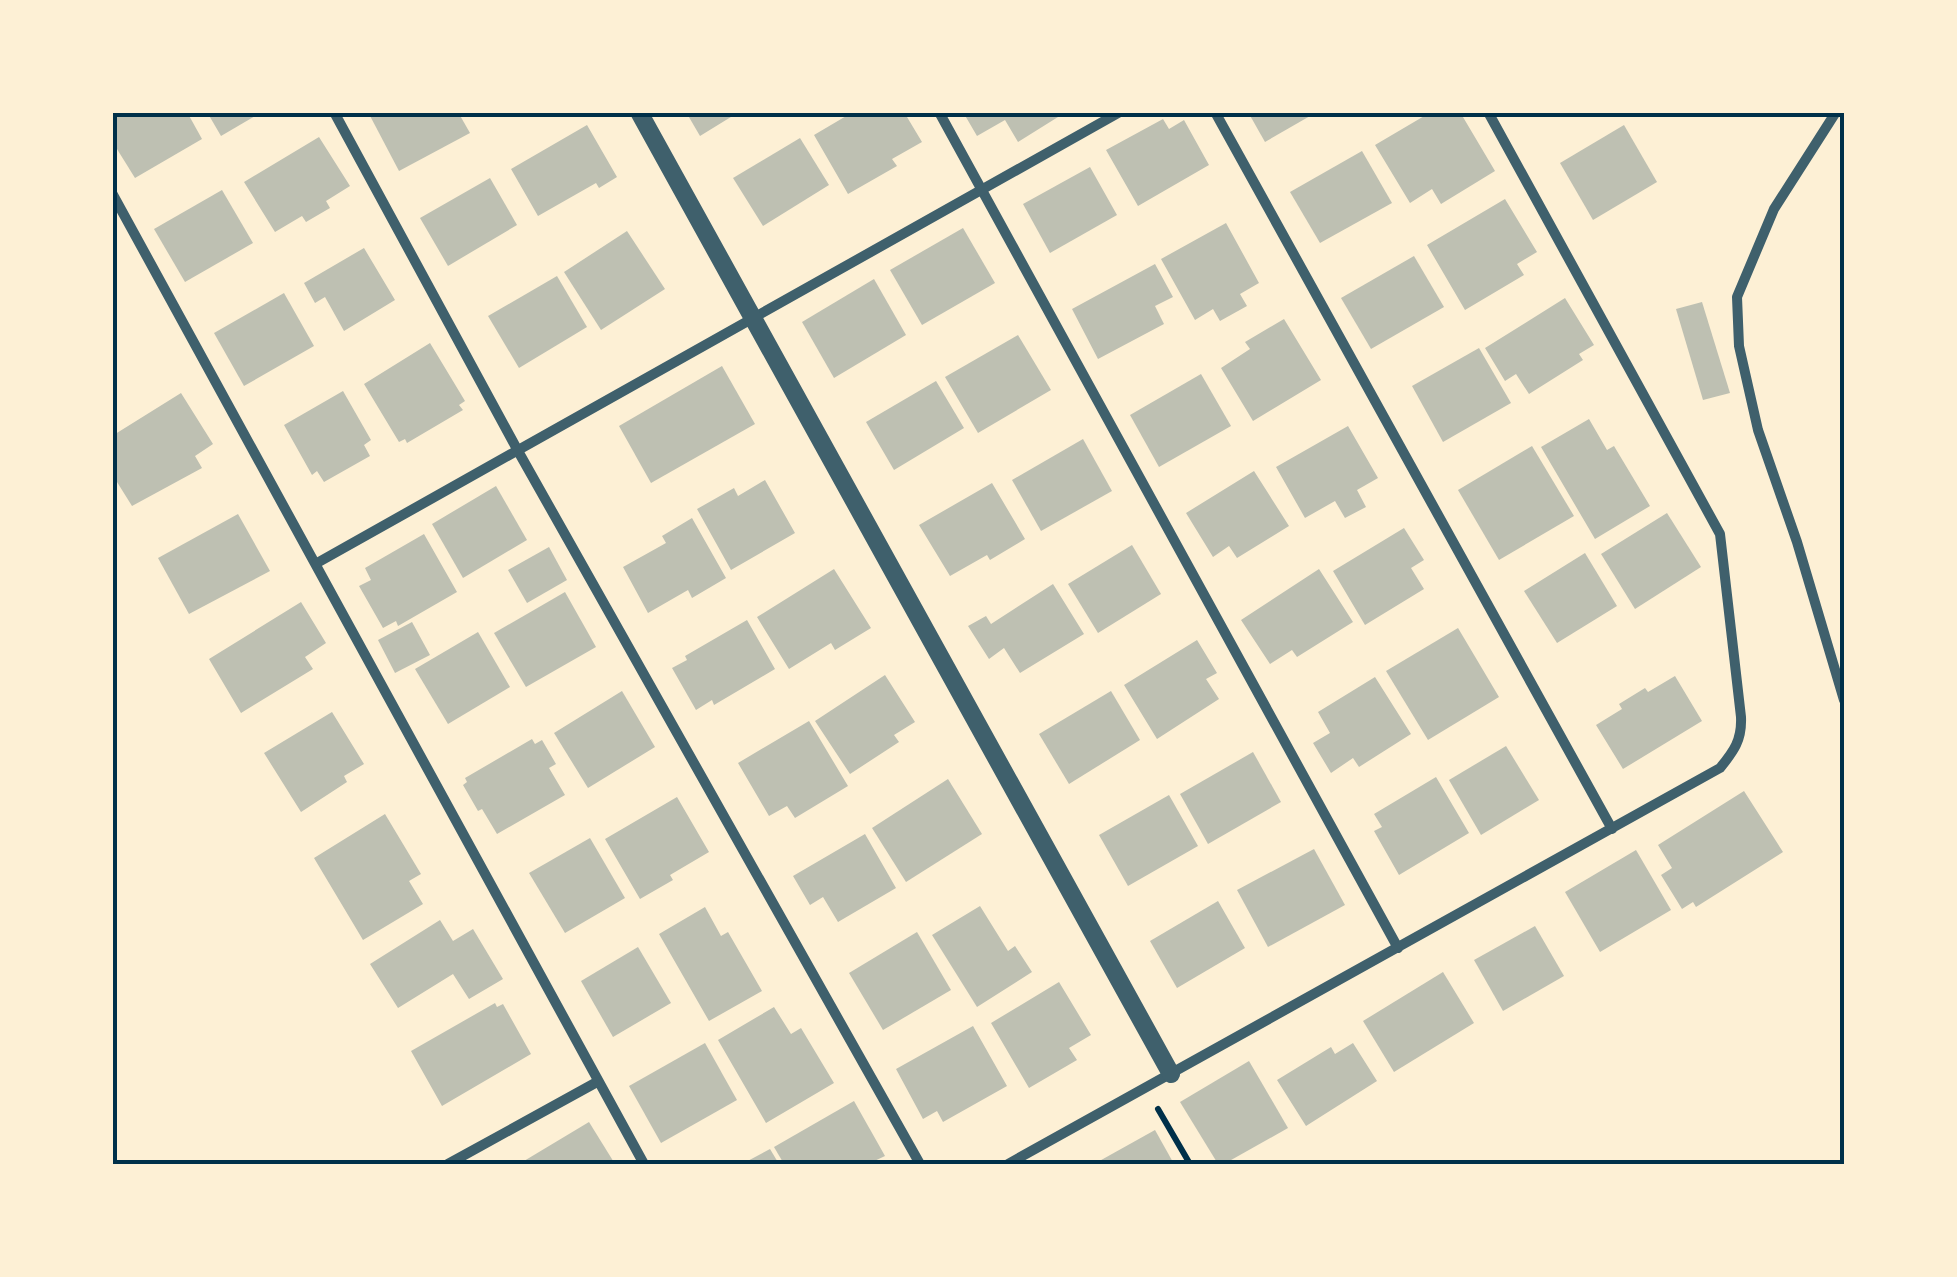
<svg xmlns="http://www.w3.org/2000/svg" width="1957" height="1277" font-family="'Titillium Web',sans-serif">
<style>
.building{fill:#bec0b2}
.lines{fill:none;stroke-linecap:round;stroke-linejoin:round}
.path{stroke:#003049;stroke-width:6}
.minor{stroke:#3f606c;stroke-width:10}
.tertiary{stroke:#3f606c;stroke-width:18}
.neatline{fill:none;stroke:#003049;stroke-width:4}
</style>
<rect width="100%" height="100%" fill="#fdf0d5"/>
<g class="building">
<polygon points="124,112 187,112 202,139 135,178 112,141 112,119"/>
<polygon points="207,112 262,112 221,136"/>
<polygon points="368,112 458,112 470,133 399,171"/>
<polygon points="686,112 739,112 700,136"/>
<polygon points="853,112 904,112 922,142 892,159 897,166 848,194 814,135"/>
<polygon points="963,112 1066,112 1018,142 1005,120 977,136"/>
<polygon points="1248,112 1317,112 1265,142"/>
<polygon points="1431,112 1460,112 1495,171 1441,204 1432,189 1410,203 1375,145"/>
<polygon points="1163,119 1169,129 1184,120 1209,165 1138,206 1106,150"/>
<polygon points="587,125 617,177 599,188 596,183 538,216 511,169"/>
<polygon points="1624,125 1657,182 1593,220 1560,163"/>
<polygon points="319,137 350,186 326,201 330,208 306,222 302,216 275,232 244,182"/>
<polygon points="800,138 829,185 763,226 733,178"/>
<polygon points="1362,151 1392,203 1320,243 1290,192"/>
<polygon points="1090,167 1117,215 1050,253 1023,204"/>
<polygon points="490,178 517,225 448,266 420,218"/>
<polygon points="222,190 253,243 185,282 154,229"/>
<polygon points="1505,199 1537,252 1517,264 1524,275 1465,310 1427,245"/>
<polygon points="1226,223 1259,283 1240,294 1247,306 1220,321 1213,309 1195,320 1161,259"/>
<polygon points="963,228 995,283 922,325 890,270"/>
<polygon points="627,231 665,289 601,330 564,272"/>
<polygon points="364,248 395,300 344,331 325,297 315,303 304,283"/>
<polygon points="1414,256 1444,307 1371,349 1341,298"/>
<polygon points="1155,264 1173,297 1155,306 1164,324 1098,359 1072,309"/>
<polygon points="557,276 587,327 519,368 488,316"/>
<polygon points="874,279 906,335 834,378 802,322"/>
<polygon points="284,293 314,346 244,386 214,333"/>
<polygon points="1565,298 1594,345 1579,354 1583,360 1529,394 1516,374 1505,381 1485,348"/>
<polygon points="1702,302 1730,393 1703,400 1676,309"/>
<polygon points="1284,319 1321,380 1253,421 1221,368 1250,349 1245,342"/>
<polygon points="1018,335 1051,390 978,433 945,377"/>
<polygon points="430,343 465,401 459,405 463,410 407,443 405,439 399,442 364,384"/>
<polygon points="1479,348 1511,403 1443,442 1412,386"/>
<polygon points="722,366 755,424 651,483 619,426"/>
<polygon points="1201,374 1231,426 1159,467 1130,415"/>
<polygon points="936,381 964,428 894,470 866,422"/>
<polygon points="343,391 371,440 364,445 370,456 324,482 317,471 312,475 284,425"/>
<polygon points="181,393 213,444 195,456 202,468 132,506 112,474 112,436"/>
<polygon points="1589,419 1607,450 1614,446 1650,506 1595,539 1541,447"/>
<polygon points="1348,426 1378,478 1357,490 1366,507 1345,518 1335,501 1305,518 1276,467"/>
<polygon points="1083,439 1112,491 1041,531 1012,480"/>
<polygon points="1532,446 1574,516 1499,560 1458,490"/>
<polygon points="1254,471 1289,526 1237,558 1229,546 1213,557 1186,513"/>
<polygon points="765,480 795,533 731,570 697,509 734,488 738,496"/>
<polygon points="992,483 1025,539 990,560 987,555 950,576 919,525"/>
<polygon points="496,486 527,540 463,578 432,524"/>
<polygon points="1667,513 1701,567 1635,609 1601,554"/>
<polygon points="238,514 270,571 189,614 158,558"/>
<polygon points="692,518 726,578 692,598 688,590 648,613 623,567 666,543 662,536"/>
<polygon points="1404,528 1424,560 1411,568 1424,589 1365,625 1333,571"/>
<polygon points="424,534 457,592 398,626 396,621 383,628 359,586 371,580 365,568"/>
<polygon points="1132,545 1161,594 1098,633 1068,584"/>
<polygon points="549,547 567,580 527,603 508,570"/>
<polygon points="1585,553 1617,606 1557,643 1524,591"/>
<polygon points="834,569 871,628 835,650 831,643 789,669 757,617"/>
<polygon points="1319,569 1353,622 1297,657 1292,650 1270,664 1241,620"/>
<polygon points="1053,584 1084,634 1020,673 1004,648 989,659 968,626 986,616 991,624"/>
<polygon points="565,592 596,647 526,687 494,633"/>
<polygon points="301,602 326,643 305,657 313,669 241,713 209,659"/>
<polygon points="747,620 775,669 714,705 712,700 696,710 672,668 687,660 685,656"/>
<polygon points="412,622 430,655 395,673 378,640"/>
<polygon points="1458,628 1499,697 1428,740 1386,671"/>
<polygon points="478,632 510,687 448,724 415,669"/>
<polygon points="1197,640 1217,673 1206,679 1219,699 1157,739 1124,685"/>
<polygon points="885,675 915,722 894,735 899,742 850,774 815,721"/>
<polygon points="1675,676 1702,721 1623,769 1596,725 1622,709 1619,704 1645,688 1648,692"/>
<polygon points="1375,677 1411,734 1359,767 1353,758 1331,773 1313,743 1330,733 1318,712"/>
<polygon points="622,691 655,747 588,788 554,733"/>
<polygon points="1111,691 1140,740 1069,784 1039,734"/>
<polygon points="332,712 364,764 344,776 347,782 301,812 264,753"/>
<polygon points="809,721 848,786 795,818 787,806 769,816 738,763"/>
<polygon points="532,739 535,744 542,740 556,764 549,768 565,795 497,834 482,809 478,811 463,785 467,782 465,778"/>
<polygon points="1506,746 1539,800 1481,835 1449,780"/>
<polygon points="1253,752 1281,802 1208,844 1180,794"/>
<polygon points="1436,777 1469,833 1399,875 1374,831 1382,827 1374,814"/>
<polygon points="948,779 982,834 906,882 872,828"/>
<polygon points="1744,791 1783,852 1696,907 1693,902 1682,909 1661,875 1672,868 1658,845"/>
<polygon points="1169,795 1198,846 1128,886 1099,835"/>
<polygon points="677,797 709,852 670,875 673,880 640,899 605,839"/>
<polygon points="385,814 421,874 409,881 423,904 363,940 314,858"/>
<polygon points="865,834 896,888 838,922 823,897 810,905 793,876"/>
<polygon points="590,838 625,898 565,933 529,873"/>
<polygon points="1314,849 1345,905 1268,947 1237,890"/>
<polygon points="1636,850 1671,910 1600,952 1565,892"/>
<polygon points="1218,901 1245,948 1177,988 1150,941"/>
<polygon points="980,906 1008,951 1015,946 1032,972 977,1007 932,935"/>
<polygon points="705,907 721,936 728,932 762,991 709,1021 659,934"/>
<polygon points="440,920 453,941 473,929 503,979 469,999 453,974 398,1008 370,964"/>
<polygon points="1535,926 1564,976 1503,1011 1474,960"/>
<polygon points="917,932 951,990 883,1030 849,973"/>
<polygon points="638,947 671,1003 613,1037 581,981"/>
<polygon points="1443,972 1474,1023 1394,1072 1363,1021"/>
<polygon points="1059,982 1091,1035 1069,1048 1077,1060 1029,1088 991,1023"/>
<polygon points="495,1003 497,1007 503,1004 531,1054 442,1106 411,1051"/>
<polygon points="774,1007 791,1034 801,1028 834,1083 766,1123 718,1040"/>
<polygon points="973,1026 1007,1086 943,1122 937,1111 923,1119 896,1069"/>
<polygon points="705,1043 737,1100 661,1143 629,1086"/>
<polygon points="1353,1043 1377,1081 1306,1126 1277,1080 1331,1047 1335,1054"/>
<polygon points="1249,1061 1288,1128 1224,1164 1218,1164 1180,1102"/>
<polygon points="854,1101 885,1156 868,1164 784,1164 774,1147"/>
<polygon points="589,1122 615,1164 519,1164"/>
<polygon points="1155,1130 1174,1164 1094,1164"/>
<polygon points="770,1149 779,1164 742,1164"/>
</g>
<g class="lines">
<polyline class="path" points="1158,1109 1190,1164"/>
<g class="minor">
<polyline points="334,112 518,451 920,1164"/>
<polyline points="939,112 1398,948"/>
<polyline points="1215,112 1612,829"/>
<polyline points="1836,112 1774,209 1737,297 1739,346 1758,430 1797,542 1844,700"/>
<polyline points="112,193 644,1164"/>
<polyline points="317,563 1120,112"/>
<polyline points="448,1164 597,1082"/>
<path d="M1008,1164L1720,768C1734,751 1742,740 1741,717L1720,534L1488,112"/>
</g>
<polyline class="tertiary" points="639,112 1171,1074"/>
</g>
<rect width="1957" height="1277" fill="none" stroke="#fdf0d5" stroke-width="230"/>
<rect x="115" y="115" width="1727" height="1047" class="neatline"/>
</svg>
